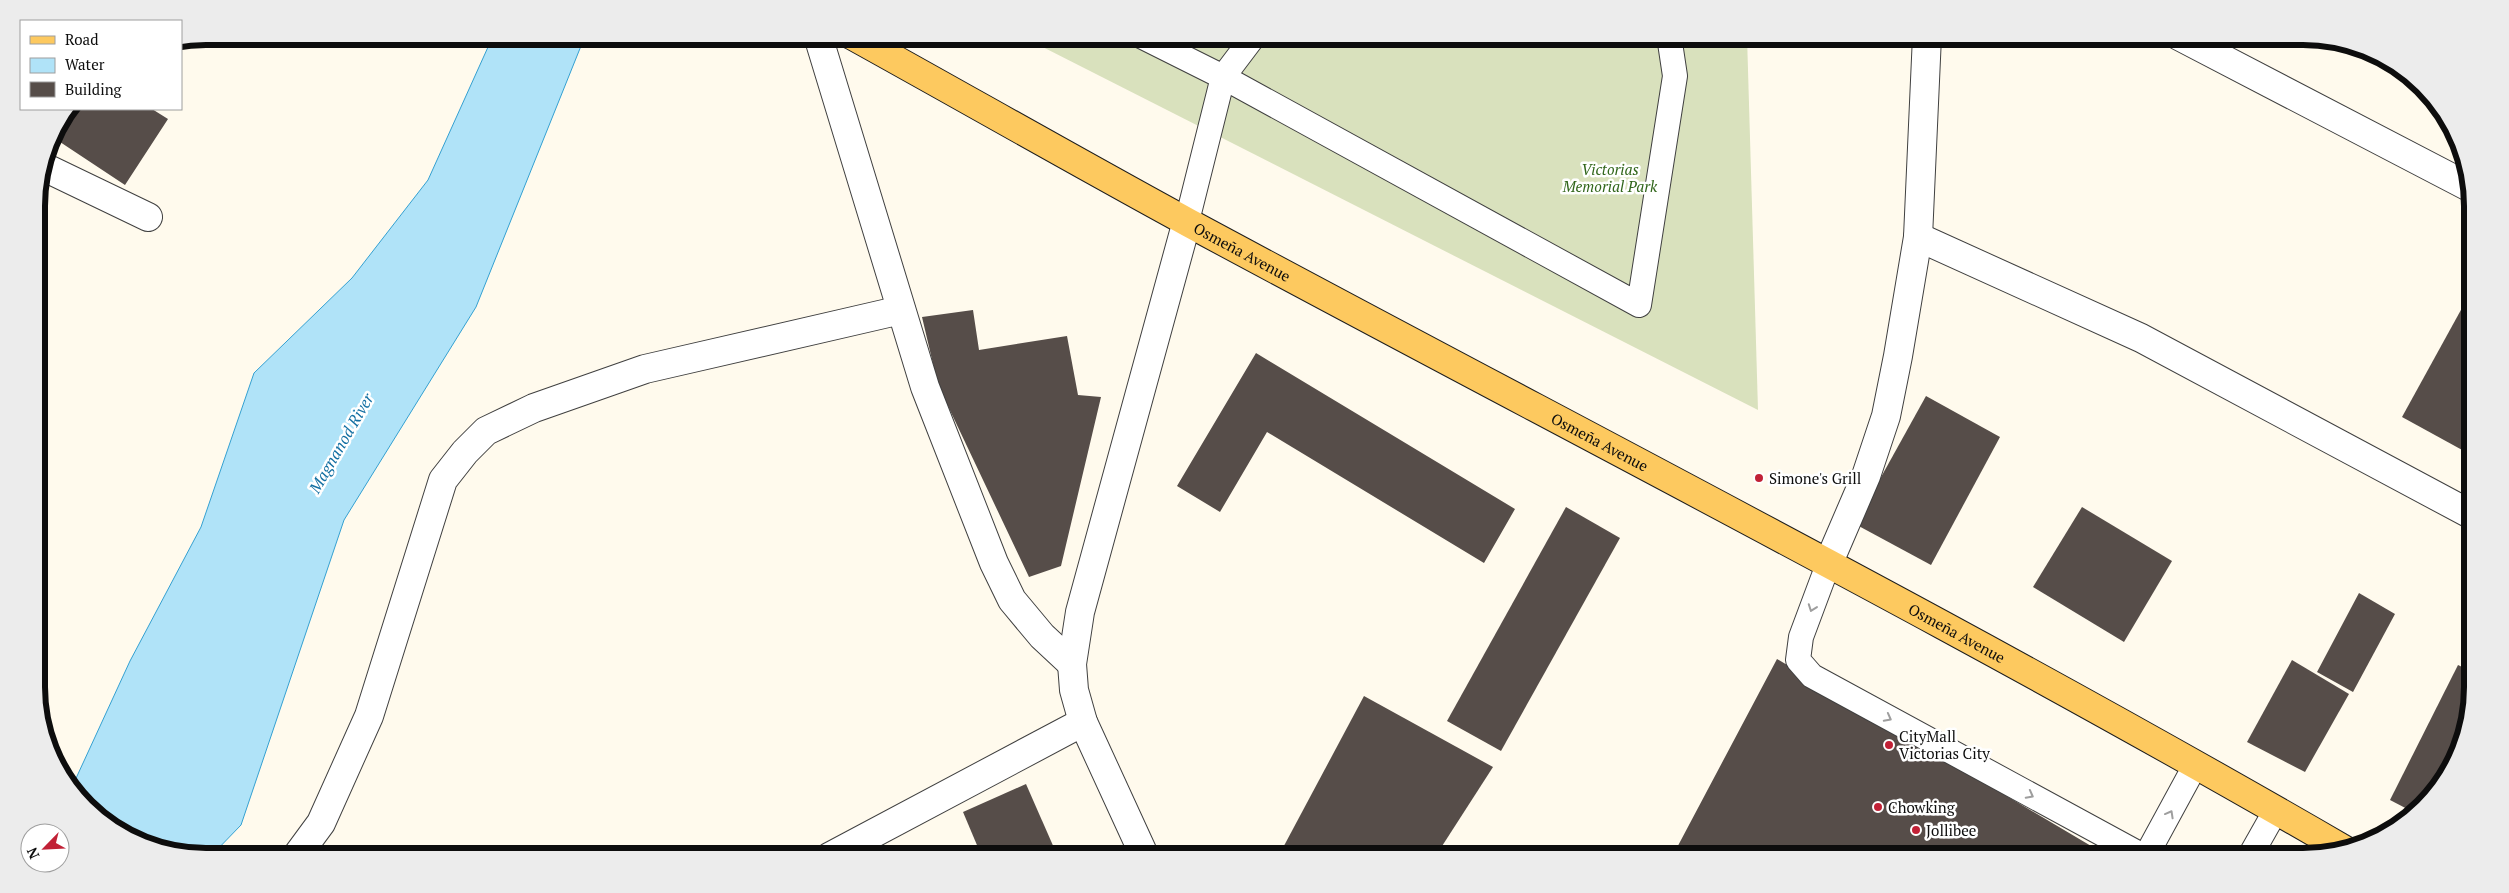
<svg xmlns="http://www.w3.org/2000/svg" width="2509" height="893" font-family="'PT Serif',serif">
<style>
.cemetery{fill:#d9e1bd}
.water{fill:#b0e3f8;stroke:#34a0d1}
.building{fill:#564d49}
.lines{fill:none;stroke-linecap:round;stroke-linejoin:round}
.service-casing{stroke:#404040;stroke-width:26}
.minor-casing{stroke:#404040;stroke-width:30}
.tertiary-casing{stroke:#404040;stroke-width:30}
.primary-casing{stroke:#1e1e1e;stroke-width:30}
.service{stroke:#fff;stroke-width:24}
.minor{stroke:#fff;stroke-width:28}
.tertiary{stroke:#fff;stroke-width:28}
.primary{stroke:#fdc95f;stroke-width:28}
.oneway{stroke:#9e9e9e}
.poi-dot{fill:#c12136;stroke:#fff;stroke-width:2}
.labels{text-anchor:middle;dominant-baseline:central;stroke-width:5;stroke-linejoin:round;paint-order:stroke}
.park-label{font-size:15px;font-style:italic;fill:#31661b;stroke:#fff}
.street-label{font-size:15px;fill:#0d0d0d;stroke:#fff}
.poi-label{font-size:15px;fill:#0d0d0d;stroke:#fff;text-anchor:start}
.water-label{font-size:16px;font-style:italic;fill:#126fa2;stroke:#fff}
.rim{fill:none;stroke:#0d0d0d;stroke-width:6}
</style>
<rect width="100%" height="100%" fill="#fffaed"/>
<polygon class="cemetery" points="1021,36 1747,36 1758,410"/>
<polygon class="water" points="493,36 585,36 476,307 344,520 241,825 210,857 151,848 78,799 72,787 130,661 201,527 254,373 352,278 428,180"/>
<g class="building">
<polygon points="71,109 152,109 168,119 125,185 54,138 65,123 62,120"/>
<polygon points="2462,308 2472,314 2472,437 2464,451 2402,417"/>
<polygon points="973,310 979,350 1067,336 1078,395 1101,397 1061,566 1029,577 938,385 922,317"/>
<polygon points="1256,353 1515,509 1484,563 1267,432 1220,512 1177,486"/>
<polygon points="1926,396 2000,437 1931,565 1855,524"/>
<polygon points="1566,507 1620,538 1501,751 1447,721"/>
<polygon points="2082,507 2172,561 2124,642 2033,587"/>
<polygon points="2359,593 2395,614 2353,692 2317,672"/>
<polygon points="2473,651 2473,665 2467,661"/>
<polygon points="1777,659 2005,795 2108,856 1672,857"/>
<polygon points="2292,660 2349,694 2305,772 2247,742"/>
<polygon points="2458,665 2473,672 2473,687 2464,742 2438,790 2415,813 2390,800"/>
<polygon points="1364,696 1493,767 1435,857 1278,857"/>
<polygon points="1026,784 1058,857 982,857 963,812"/>
</g>
<g class="lines">
<g class="service-casing">
<g id="service">
<polyline points="1141,36 1223,77 1639,305 1675,76 1669,36"/>
<polyline points="1187,221 1223,77 1254,36"/>
<polyline points="1829,562 1801,637 1798,660 1812,676 2143,856"/>
<polyline points="2146,856 2196,764"/>
<polyline points="2250,856 2276,810"/>
</g>
</g>
<g class="minor-casing">
<g id="minor">
<polyline points="818,36 925,387 994,563 1012,600 1042,636 1072,664"/>
<polyline points="2179,36 2471,188"/>
<polyline points="44,167 148,217"/>
<polyline points="1918,237 2141,338 2472,515"/>
<polyline points="1829,562 1866,476 1886,416 1898,356 1918,237 1927,36"/>
<polyline points="296,857 321,823 369,716 443,480 465,452 486,431 534,408 645,369 901,310"/>
<polyline points="829,857 1083,722"/>
</g>
</g>
<g class="tertiary-casing">
<polyline id="tertiary" points="1145,857 1083,722 1074,690 1072,664 1080,612 1187,221"/>
</g>
<g class="primary-casing">
<g id="primary">
<path id="s1" d="M853,36C965,98 1077,162 1189,223C1575,431 1966,630 2345,850"/>
</g>
</g>
<use href="#service" class="service"/>
<use href="#minor" class="minor"/>
<use href="#tertiary" class="tertiary"/>
<use href="#primary" class="primary"/>
</g>
<defs><path id="oneway-chevron" d="M-2-3.5L2.5 0L-2 3.5" fill="none" stroke-width="1.6" stroke-linecap="round" stroke-linejoin="round" transform="scale(1.25)"/></defs>
<g class="oneway">
<use href="#oneway-chevron" transform="translate(1812 608) rotate(110)"/>
<use href="#oneway-chevron" transform="translate(1888 718) rotate(28)"/>
<use href="#oneway-chevron" transform="translate(2030 795) rotate(28)"/>
<use href="#oneway-chevron" transform="translate(2170 814) rotate(-61)"/>
</g>
<g class="poi-dot">
<circle cx="1759" cy="478" r="5"/>
<circle cx="1889" cy="745" r="5"/>
<circle cx="1878" cy="807" r="5"/>
<circle cx="1916" cy="830" r="5"/>
</g>
<g class="labels">
<g class="park-label">
<text x="1610" y="169">Victorias<tspan x="1610" dy="17">Memorial Park</tspan></text>
</g>
<g class="street-label">
<text stroke="none"><textPath href="#s1" startOffset="445">Osmeña Avenue</textPath></text>
<text stroke="none"><textPath href="#s1" startOffset="850">Osmeña Avenue</textPath></text>
<text stroke="none"><textPath href="#s1" startOffset="1255">Osmeña Avenue</textPath></text>
</g>
<g class="poi-label">
<text x="1769" y="478">Simone's Grill</text>
<text x="1899" y="736">CityMall<tspan x="1899" dy="17">Victorias City</tspan></text>
<text x="1888" y="807">Chowking</text>
<text x="1926" y="830">Jollibee</text>
</g>
<g class="water-label">
<text transform="translate(341 443) rotate(-60)">Magnanod River</text>
</g>
</g>
<path d="M0 0H2509V893H0ZM206 45H2303A161 161 0 0 1 2464 206V687A161 161 0 0 1 2303 848H206A161 161 0 0 1 45 687V206A161 161 0 0 1 206 45Z" fill="#ececec" fill-rule="evenodd"/>
<path class="rim" d="M206 45H2303A161 161 0 0 1 2464 206V687A161 161 0 0 1 2303 848H206A161 161 0 0 1 45 687V206A161 161 0 0 1 206 45Z"/>
<rect x="20" y="20" width="162" height="90" fill="#ffffff" stroke="#9e9e9e"/>
<rect x="30" y="36" width="25" height="8" fill="#fdc95f" stroke="#9e9e9e"/>
<text x="65" y="45" font-size="15" fill="#0d0d0d">Road</text>
<rect x="30" y="58" width="25" height="15" fill="#b0e3f8" stroke="#9e9e9e"/>
<text x="65" y="70" font-size="15" fill="#0d0d0d">Water</text>
<rect x="30" y="82" width="25" height="15" fill="#564d49" stroke="#9e9e9e"/>
<text x="65" y="95" font-size="15" fill="#0d0d0d">Building</text>
<g transform="translate(45 848) rotate(246)"><circle r="24" fill="#ffffff" stroke="#9e9e9e"/>
<path d="M0-4L9 19L0 12L-9 19Z" fill="#c12136"/>
<text y="-8" font-size="14" font-weight="bold" text-anchor="middle" fill="#0d0d0d">N</text>
</g>
</svg>
